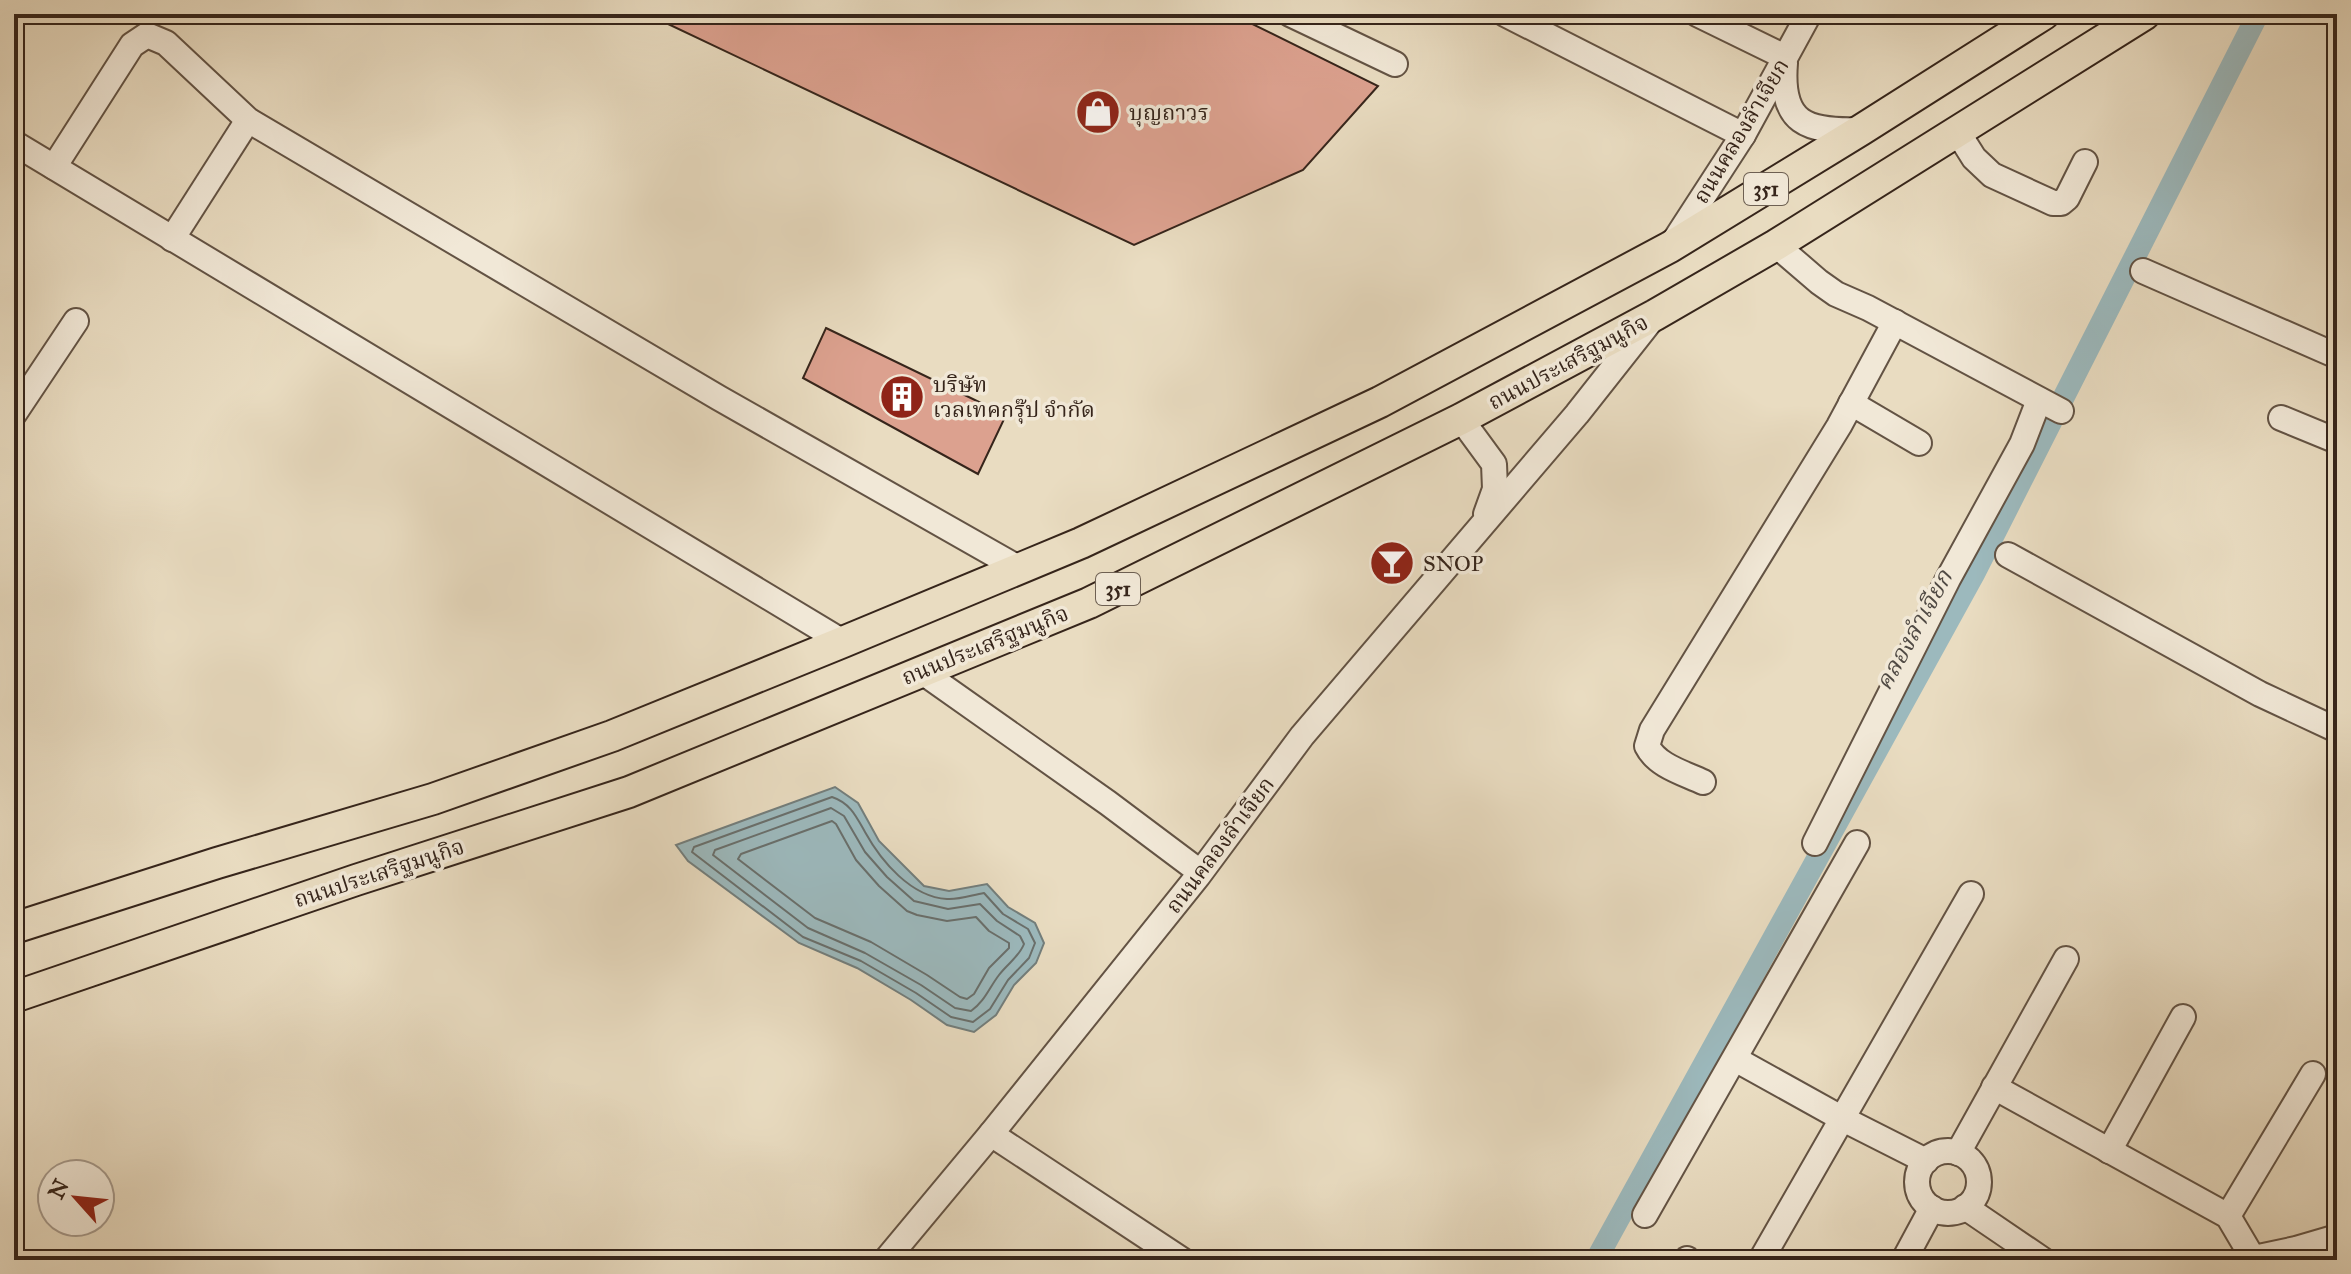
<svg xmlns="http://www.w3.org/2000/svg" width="2351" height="1274" font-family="'IM FELL Great Primer','Noto Serif Thai',serif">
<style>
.water{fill:#9cb9bd;stroke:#737e7c;stroke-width:2}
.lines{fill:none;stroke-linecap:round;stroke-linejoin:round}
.shore{stroke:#696f6c;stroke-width:2}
.canal{stroke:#9cb9bd;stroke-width:22}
.building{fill:#dca18f;stroke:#36251b;stroke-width:2}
.minor-casing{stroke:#635344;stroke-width:28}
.major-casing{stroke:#36251b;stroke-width:34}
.minor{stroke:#f1e8d7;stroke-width:24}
.major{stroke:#e9dcc1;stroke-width:30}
.labels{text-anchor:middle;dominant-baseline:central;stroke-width:7;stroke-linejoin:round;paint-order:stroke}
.shield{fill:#f1e8d7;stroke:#6e6053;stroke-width:2}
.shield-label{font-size:20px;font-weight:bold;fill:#36251b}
.poi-label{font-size:22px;fill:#36251b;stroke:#f1e8d7;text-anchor:start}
.street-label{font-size:22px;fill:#36251b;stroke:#f1e8d7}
.water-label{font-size:24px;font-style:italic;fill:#504a44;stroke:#f1e8d7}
</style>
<rect width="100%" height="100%" fill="#e9dcc1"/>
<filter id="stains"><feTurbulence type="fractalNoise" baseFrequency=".0025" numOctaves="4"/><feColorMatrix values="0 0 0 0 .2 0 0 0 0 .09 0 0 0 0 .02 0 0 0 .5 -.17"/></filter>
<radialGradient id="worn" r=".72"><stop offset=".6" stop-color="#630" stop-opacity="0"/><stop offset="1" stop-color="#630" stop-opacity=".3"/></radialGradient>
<polygon class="water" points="835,787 858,803 879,841 924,886 949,891 987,884 1008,907 1035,923 1044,943 1036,963 1014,985 996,1015 974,1032 947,1025 911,1000 857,968 799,943 688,861 676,845"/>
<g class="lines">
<g class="shore">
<path d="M832,797C850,803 856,816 865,832C881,861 911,897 947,899C959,900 972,895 984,893L1003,914L1028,929L1035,943L1029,958L1008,980L990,1009L973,1022L951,1017L916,993L861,961L803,937L692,852L694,847Z"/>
<path d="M831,808L844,816L865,852L887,877L914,901L948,909L980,904L997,921L1020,936L1024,944C1019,957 1008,963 999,975C989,988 985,1001 971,1011L955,1008L921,985L865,953L808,928L713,855L715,850Z"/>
<polygon points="832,821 836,824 856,860 879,886 907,911 917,915 947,921 976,917 989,931 1009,943 1009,948 989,968 974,994 967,999 960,997 927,975 871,942 815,918 738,859 741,854"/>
</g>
<polyline class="canal" points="1596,1260 1974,574 2258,14"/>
</g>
<g class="building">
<polygon points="647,14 1232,14 1378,86 1303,170 1134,245"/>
<polygon points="826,328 1006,415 978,474 803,378"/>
</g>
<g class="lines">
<g class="minor-casing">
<g id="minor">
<polyline points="1290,14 1395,64"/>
<polyline points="1505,14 1743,135"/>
<polyline points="1697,14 1785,57"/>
<path d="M1785,63C1780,124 1807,132 1861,130"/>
<polyline points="1957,131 1974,158 1992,175 2053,203 2061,203 2067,198 2085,162"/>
<polyline points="14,143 843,642"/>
<polyline points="54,167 132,45 147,35 166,43 248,120 719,398 1020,569"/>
<polyline points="172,239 248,120"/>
<polyline points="1776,245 1819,282 1836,294 1868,308 2061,411"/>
<polyline points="1671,246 1743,135 1809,14"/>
<polyline points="2143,271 2337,356"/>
<polyline points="1851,403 1919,443"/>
<polyline points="14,414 76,321"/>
<polyline points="2281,418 2337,441"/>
<polyline points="1461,419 1494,464 1495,489 1486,514"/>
<polyline points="2008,555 2260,694 2337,730"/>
<polyline points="921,671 1108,803 1200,872"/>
<path d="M1703,782C1684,773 1657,766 1647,746L1652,730L1839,426L1895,322"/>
<polyline points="1815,843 1948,579 2022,444 2039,400"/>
<polyline points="1735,1059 1843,1119 1926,1161"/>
<polyline points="1994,1087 2228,1216 2254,1260"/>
<polyline points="991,1134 1182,1260"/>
<polyline points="2109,1151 2183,1017"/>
<circle cx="1948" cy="1182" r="31"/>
<polyline points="1958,1153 2066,959"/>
<polyline points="1965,1207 2043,1260"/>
<polyline points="1645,1215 1857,843"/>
<polyline points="2228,1216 2313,1074"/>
<polyline points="2254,1258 2296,1249 2337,1237"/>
<polyline points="886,1260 991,1134 1198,876 1302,736 1577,414 1652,319"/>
<polyline points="1686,1260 1687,1259"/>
<polyline points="1761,1260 1971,894"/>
<polyline points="1904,1260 1932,1208"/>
</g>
</g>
<g class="major-casing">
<g id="major">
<polyline points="14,928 217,863 433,799 612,736 843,642 1081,543 1380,402 1670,247 1861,130 2044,14"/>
<polyline points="14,997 356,880 629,792 1089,603 1461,419 1655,315 1776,245 2145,14"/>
</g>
</g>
<use href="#minor" class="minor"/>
<use href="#major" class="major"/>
</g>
<defs>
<g id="shop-disc" transform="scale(2.3)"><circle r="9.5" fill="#8f2418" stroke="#f1e8d7"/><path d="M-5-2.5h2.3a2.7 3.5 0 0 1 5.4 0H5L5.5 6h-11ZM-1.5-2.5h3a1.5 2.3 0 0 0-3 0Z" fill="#fff"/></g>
<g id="building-disc" transform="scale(2.3)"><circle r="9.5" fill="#8f2418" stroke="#f1e8d7"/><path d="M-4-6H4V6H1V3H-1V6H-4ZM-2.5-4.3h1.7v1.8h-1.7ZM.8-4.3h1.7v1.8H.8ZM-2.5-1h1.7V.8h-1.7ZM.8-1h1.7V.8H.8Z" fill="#fff"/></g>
<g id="bar-disc" transform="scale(2.3)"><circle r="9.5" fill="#8f2418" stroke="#f1e8d7"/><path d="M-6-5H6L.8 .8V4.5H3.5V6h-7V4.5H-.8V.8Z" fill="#fff"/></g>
</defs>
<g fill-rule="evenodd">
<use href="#shop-disc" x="1098" y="112"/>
<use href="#building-disc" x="902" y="397"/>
<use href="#bar-disc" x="1392" y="563"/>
</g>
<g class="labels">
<g class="shield">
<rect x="1744" y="173" width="44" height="32" rx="6"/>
<rect x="1096" y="573" width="44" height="32" rx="6"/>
</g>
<g class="shield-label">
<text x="1766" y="189">351</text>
<text x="1118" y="589">351</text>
</g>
<g class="poi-label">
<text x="1129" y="112">บุญถาวร</text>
<text x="933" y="384">บริษัท<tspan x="933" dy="25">เวลเทคกรุ๊ป จำกัด</tspan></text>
<text x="1423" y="563">SNOP</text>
</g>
<g class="street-label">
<text transform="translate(1741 131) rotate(-59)">ถนนคลองลำเจียก</text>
<text transform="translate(1568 362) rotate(-28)">ถนนประเสริฐมนูกิจ</text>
<text transform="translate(985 645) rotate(-22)">ถนนประเสริฐมนูกิจ</text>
<text transform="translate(1220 845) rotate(-53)">ถนนคลองลำเจียก</text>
<text transform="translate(379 873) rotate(-18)">ถนนประเสริฐมนูกิจ</text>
</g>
<g class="water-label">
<text transform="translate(1914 630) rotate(-61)">คลองลำเจียก</text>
</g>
</g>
<rect width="2351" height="1274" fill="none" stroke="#e9dcc1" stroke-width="48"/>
<rect x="16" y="16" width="2319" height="1242" fill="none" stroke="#36251b" stroke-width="4"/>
<rect x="24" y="24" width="2303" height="1226" fill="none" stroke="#36251b" stroke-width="2"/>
<g transform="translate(76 1198) rotate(297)"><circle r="38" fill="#f1e8d7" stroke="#a69a8c" stroke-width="2"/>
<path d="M0-6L14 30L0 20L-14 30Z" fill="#8f2418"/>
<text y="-12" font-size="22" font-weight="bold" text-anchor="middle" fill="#36251b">N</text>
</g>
<rect width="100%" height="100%" filter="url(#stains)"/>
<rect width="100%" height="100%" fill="url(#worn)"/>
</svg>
